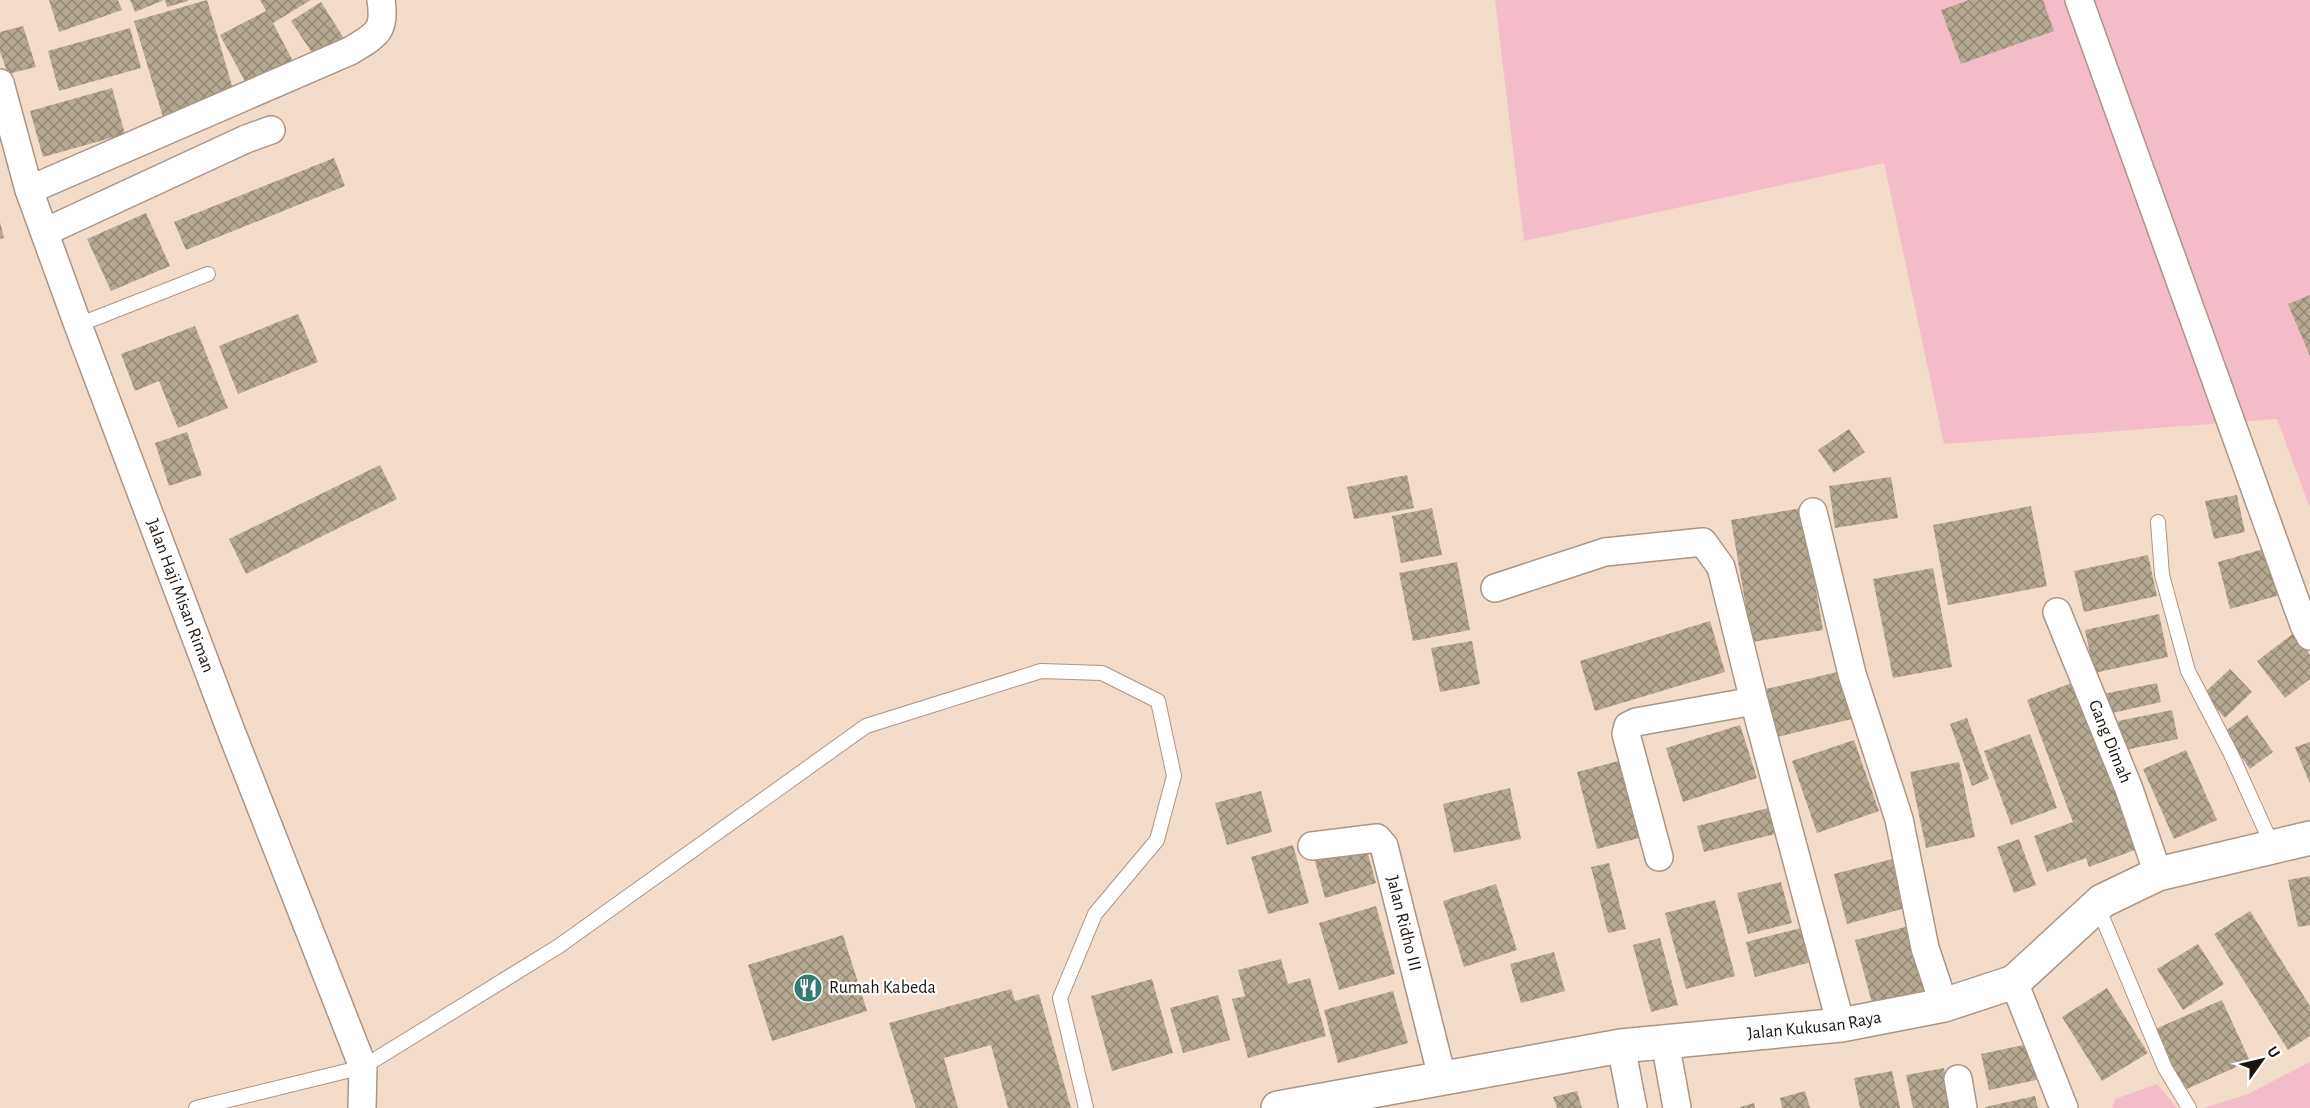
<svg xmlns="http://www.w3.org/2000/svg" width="2310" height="1108" font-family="'Alegreya Sans',sans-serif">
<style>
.green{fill:#f4bcc9}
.building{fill:url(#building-cross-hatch)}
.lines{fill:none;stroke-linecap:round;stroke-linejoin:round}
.service-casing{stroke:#ab9586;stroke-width:16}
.minor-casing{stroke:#ab9586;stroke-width:30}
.tertiary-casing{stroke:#ab9586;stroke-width:36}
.service{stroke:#fff;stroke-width:14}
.minor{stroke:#fff;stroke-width:27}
.tertiary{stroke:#fff;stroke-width:33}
.labels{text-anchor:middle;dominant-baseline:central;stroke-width:4.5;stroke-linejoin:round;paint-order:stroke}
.street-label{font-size:18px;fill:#1d150f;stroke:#fff}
.poi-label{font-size:18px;fill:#1d150f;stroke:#fff;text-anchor:start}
</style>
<defs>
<pattern id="building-cross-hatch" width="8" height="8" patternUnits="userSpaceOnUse" patternTransform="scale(1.5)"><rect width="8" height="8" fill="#b6a993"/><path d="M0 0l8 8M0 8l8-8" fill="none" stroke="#938876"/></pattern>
</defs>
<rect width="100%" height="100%" fill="#f4dccb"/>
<g class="green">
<polygon points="1495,0 2310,0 2310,508 2277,419 1944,444 1884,163 1524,241"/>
<polygon points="2310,1062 2310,1108 2204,1108 2248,1094"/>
<polygon points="2157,1084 2177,1108 2112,1108 2115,1099"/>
</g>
<g class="building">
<polygon points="49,0 118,0 122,10 59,32"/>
<polygon points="130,0 164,0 135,12"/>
<polygon points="165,0 188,0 188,1 167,7"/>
<polygon points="207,0 235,96 163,117 134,21"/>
<polygon points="260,0 311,0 273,23 294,63 248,87 220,35 266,11"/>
<polygon points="1969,0 2043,0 2054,31 1961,64 1941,10"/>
<polygon points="321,2 345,40 316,59 291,21"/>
<polygon points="23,26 36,67 8,74 0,52 0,32"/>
<polygon points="130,28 141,68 59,91 48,51"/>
<polygon points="112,88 125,134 43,157 30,111"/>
<polygon points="334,158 345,186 186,250 174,222"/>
<polygon points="146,213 170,266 111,291 87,239"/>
<polygon points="0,222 4,238 0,239"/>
<polygon points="2310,295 2310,356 2288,304"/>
<polygon points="298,314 318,362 238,394 219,346"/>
<polygon points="195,326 228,408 178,428 159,381 135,391 121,354"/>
<polygon points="1849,429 1865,452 1834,473 1818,450"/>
<polygon points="187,432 202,475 169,486 155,443"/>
<polygon points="380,465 397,499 246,574 229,539"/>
<polygon points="1407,475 1414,508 1354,519 1347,487"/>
<polygon points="1891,477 1898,518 1835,528 1829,486"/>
<polygon points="2237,495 2245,532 2214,539 2205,501"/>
<polygon points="2031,506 2047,586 1948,605 1933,525"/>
<polygon points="1432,508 1442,555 1401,563 1392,516"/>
<polygon points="1802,508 1823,630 1752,642 1731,520"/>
<polygon points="2267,548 2280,595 2230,609 2218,562"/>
<polygon points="2148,555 2157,596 2084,612 2074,571"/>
<polygon points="1457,562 1470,630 1413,641 1399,573"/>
<polygon points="1933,568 1952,667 1893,678 1873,579"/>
<polygon points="2159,614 2168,657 2094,673 2085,630"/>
<polygon points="1710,621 1725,672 1595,711 1580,661"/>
<polygon points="2294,633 2310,655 2310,679 2285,698 2257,661"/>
<polygon points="1472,641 1480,684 1440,692 1431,648"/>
<polygon points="2230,669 2252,692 2225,718 2203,694"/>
<polygon points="1841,671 1852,719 1773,738 1762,690"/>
<polygon points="2077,681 2140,848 2089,867 2086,858 2047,872 2034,836 2073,822 2027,700"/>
<polygon points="2157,683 2161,702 2108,714 2103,694"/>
<polygon points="2172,710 2178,739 2125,750 2118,721"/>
<polygon points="2247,715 2273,752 2250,769 2224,732"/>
<polygon points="1967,718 1989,779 1972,786 1950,724"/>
<polygon points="1740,725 1757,778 1683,802 1666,748"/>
<polygon points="2030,734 2057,808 2011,825 1984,751"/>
<polygon points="1854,740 1879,811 1817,833 1792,761"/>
<polygon points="2310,742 2310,784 2295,747"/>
<polygon points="2186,750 2217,820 2174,839 2143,769"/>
<polygon points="1622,760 1643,837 1597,849 1577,772"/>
<polygon points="1959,762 1975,837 1926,848 1910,772"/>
<polygon points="1510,788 1521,839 1454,853 1443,804"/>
<polygon points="1261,791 1272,832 1227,845 1215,803"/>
<polygon points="1768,808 1775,834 1704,852 1697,826"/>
<polygon points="2019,839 2036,885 2014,893 1997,847"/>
<polygon points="1293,845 1309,903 1268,914 1251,857"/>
<polygon points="1366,847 1376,883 1325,898 1315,861"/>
<polygon points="1900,857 1913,906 1847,924 1834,874"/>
<polygon points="1609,863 1626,929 1608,933 1591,867"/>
<polygon points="2310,876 2310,925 2298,927 2288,880"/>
<polygon points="1781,882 1792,923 1748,934 1737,893"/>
<polygon points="1496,884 1517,950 1464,967 1443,901"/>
<polygon points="1715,900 1735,976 1686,989 1665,913"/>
<polygon points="1376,906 1395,974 1339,990 1319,923"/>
<polygon points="2250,911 2310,1006 2310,1036 2288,1050 2214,934"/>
<polygon points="1913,925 1931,992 1873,1007 1855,940"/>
<polygon points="1805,927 1815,961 1755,977 1746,942"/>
<polygon points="843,935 867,1011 772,1041 748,965"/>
<polygon points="1660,938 1678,1005 1651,1012 1633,945"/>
<polygon points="2198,944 2224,984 2183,1010 2157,969"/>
<polygon points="1554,952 1565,991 1521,1003 1510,964"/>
<polygon points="1281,959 1288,984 1310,978 1326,1036 1248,1058 1232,999 1245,996 1238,970"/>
<polygon points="1152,979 1173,1053 1112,1071 1091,996"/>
<polygon points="2107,988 2148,1053 2102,1081 2062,1017"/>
<polygon points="1011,989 1015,1001 1039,994 1071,1108 1008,1108 991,1045 944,1058 958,1108 916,1108 889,1023"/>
<polygon points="1393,991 1408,1043 1338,1063 1324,1010"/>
<polygon points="1218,995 1230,1040 1183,1053 1170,1008"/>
<polygon points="2222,1000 2250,1061 2182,1091 2155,1029"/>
<polygon points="2033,1043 2041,1079 1989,1090 1981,1054"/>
<polygon points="1944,1068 1952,1108 1913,1108 1906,1075"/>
<polygon points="1892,1071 1900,1108 1860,1108 1854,1078"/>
<polygon points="1577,1091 1582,1108 1557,1108 1553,1097"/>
<polygon points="1805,1091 1810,1108 1782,1108 1780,1098"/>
<polygon points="2035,1096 2038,1108 1985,1108 1985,1107"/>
<polygon points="1754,1103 1755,1108 1740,1108 1740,1107"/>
</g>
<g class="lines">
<g class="service-casing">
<g id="service">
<polyline points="78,325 208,274"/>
<polyline points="2158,522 2162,575 2188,671 2231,754 2273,847"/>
<polyline points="2098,907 2165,1068 2189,1108"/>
<polyline points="196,1108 363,1067 559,946 866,726 1041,671 1102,673 1158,701 1174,776 1157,840 1095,914 1060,998 1086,1108"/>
</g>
</g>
<g class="minor-casing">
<g id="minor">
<polyline points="2079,0 2304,625 2310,636"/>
<path id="s1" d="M0,83L29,190L78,325L231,731L363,1067L362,1108"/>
<path d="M29,190L350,51C376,35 386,32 381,0"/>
<polyline points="45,232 246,139 271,130"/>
<polyline points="1813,512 1852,674 1899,819 1925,948 1944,1005"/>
<polyline points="1495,588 1605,552 1703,542 1721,567 1754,701 1841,1025"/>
<path id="s2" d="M2057,612L2129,789L2158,874"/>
<path id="s3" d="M1312,846L1377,838L1384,846L1442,1077"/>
<polyline points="1659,857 1626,734 1628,726 1636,722 1754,701"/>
<polyline points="2014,982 2064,1108"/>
<polyline points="1665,1042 1677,1108"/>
<polyline points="1621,1046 1633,1108"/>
<polyline points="1958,1079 1963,1108"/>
</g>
</g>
<g class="tertiary-casing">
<g id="tertiary">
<path id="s4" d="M1278,1108L1621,1046L1841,1025L1944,1005L2014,982L2102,901L2158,874L2310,838"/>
</g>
</g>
<use href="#service" class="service"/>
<use href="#minor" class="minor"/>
<use href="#tertiary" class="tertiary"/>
</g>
<defs>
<g id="restaurant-disc" transform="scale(1.5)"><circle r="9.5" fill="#347b74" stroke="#fff"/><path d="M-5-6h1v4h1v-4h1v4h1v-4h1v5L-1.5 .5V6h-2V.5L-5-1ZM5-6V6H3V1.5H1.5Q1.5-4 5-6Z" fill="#fff"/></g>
</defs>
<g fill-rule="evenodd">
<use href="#restaurant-disc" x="808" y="988"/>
</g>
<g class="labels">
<g class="street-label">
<text stroke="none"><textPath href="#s1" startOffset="544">Jalan Haji Misan Riman</textPath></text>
<text stroke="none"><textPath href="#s2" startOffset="140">Gang Dimah</textPath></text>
<text stroke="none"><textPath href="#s3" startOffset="156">Jalan Ridho III</textPath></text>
<text stroke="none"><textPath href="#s4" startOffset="543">Jalan Kukusan Raya</textPath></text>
</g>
<g class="poi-label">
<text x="829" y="988">Rumah Kabeda</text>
</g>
</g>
<g transform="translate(2262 1060) rotate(56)" stroke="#ffffff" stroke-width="4.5" paint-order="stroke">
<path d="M0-4.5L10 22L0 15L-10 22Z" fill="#1d150f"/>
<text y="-9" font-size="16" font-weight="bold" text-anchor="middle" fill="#1d150f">U</text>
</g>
</svg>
